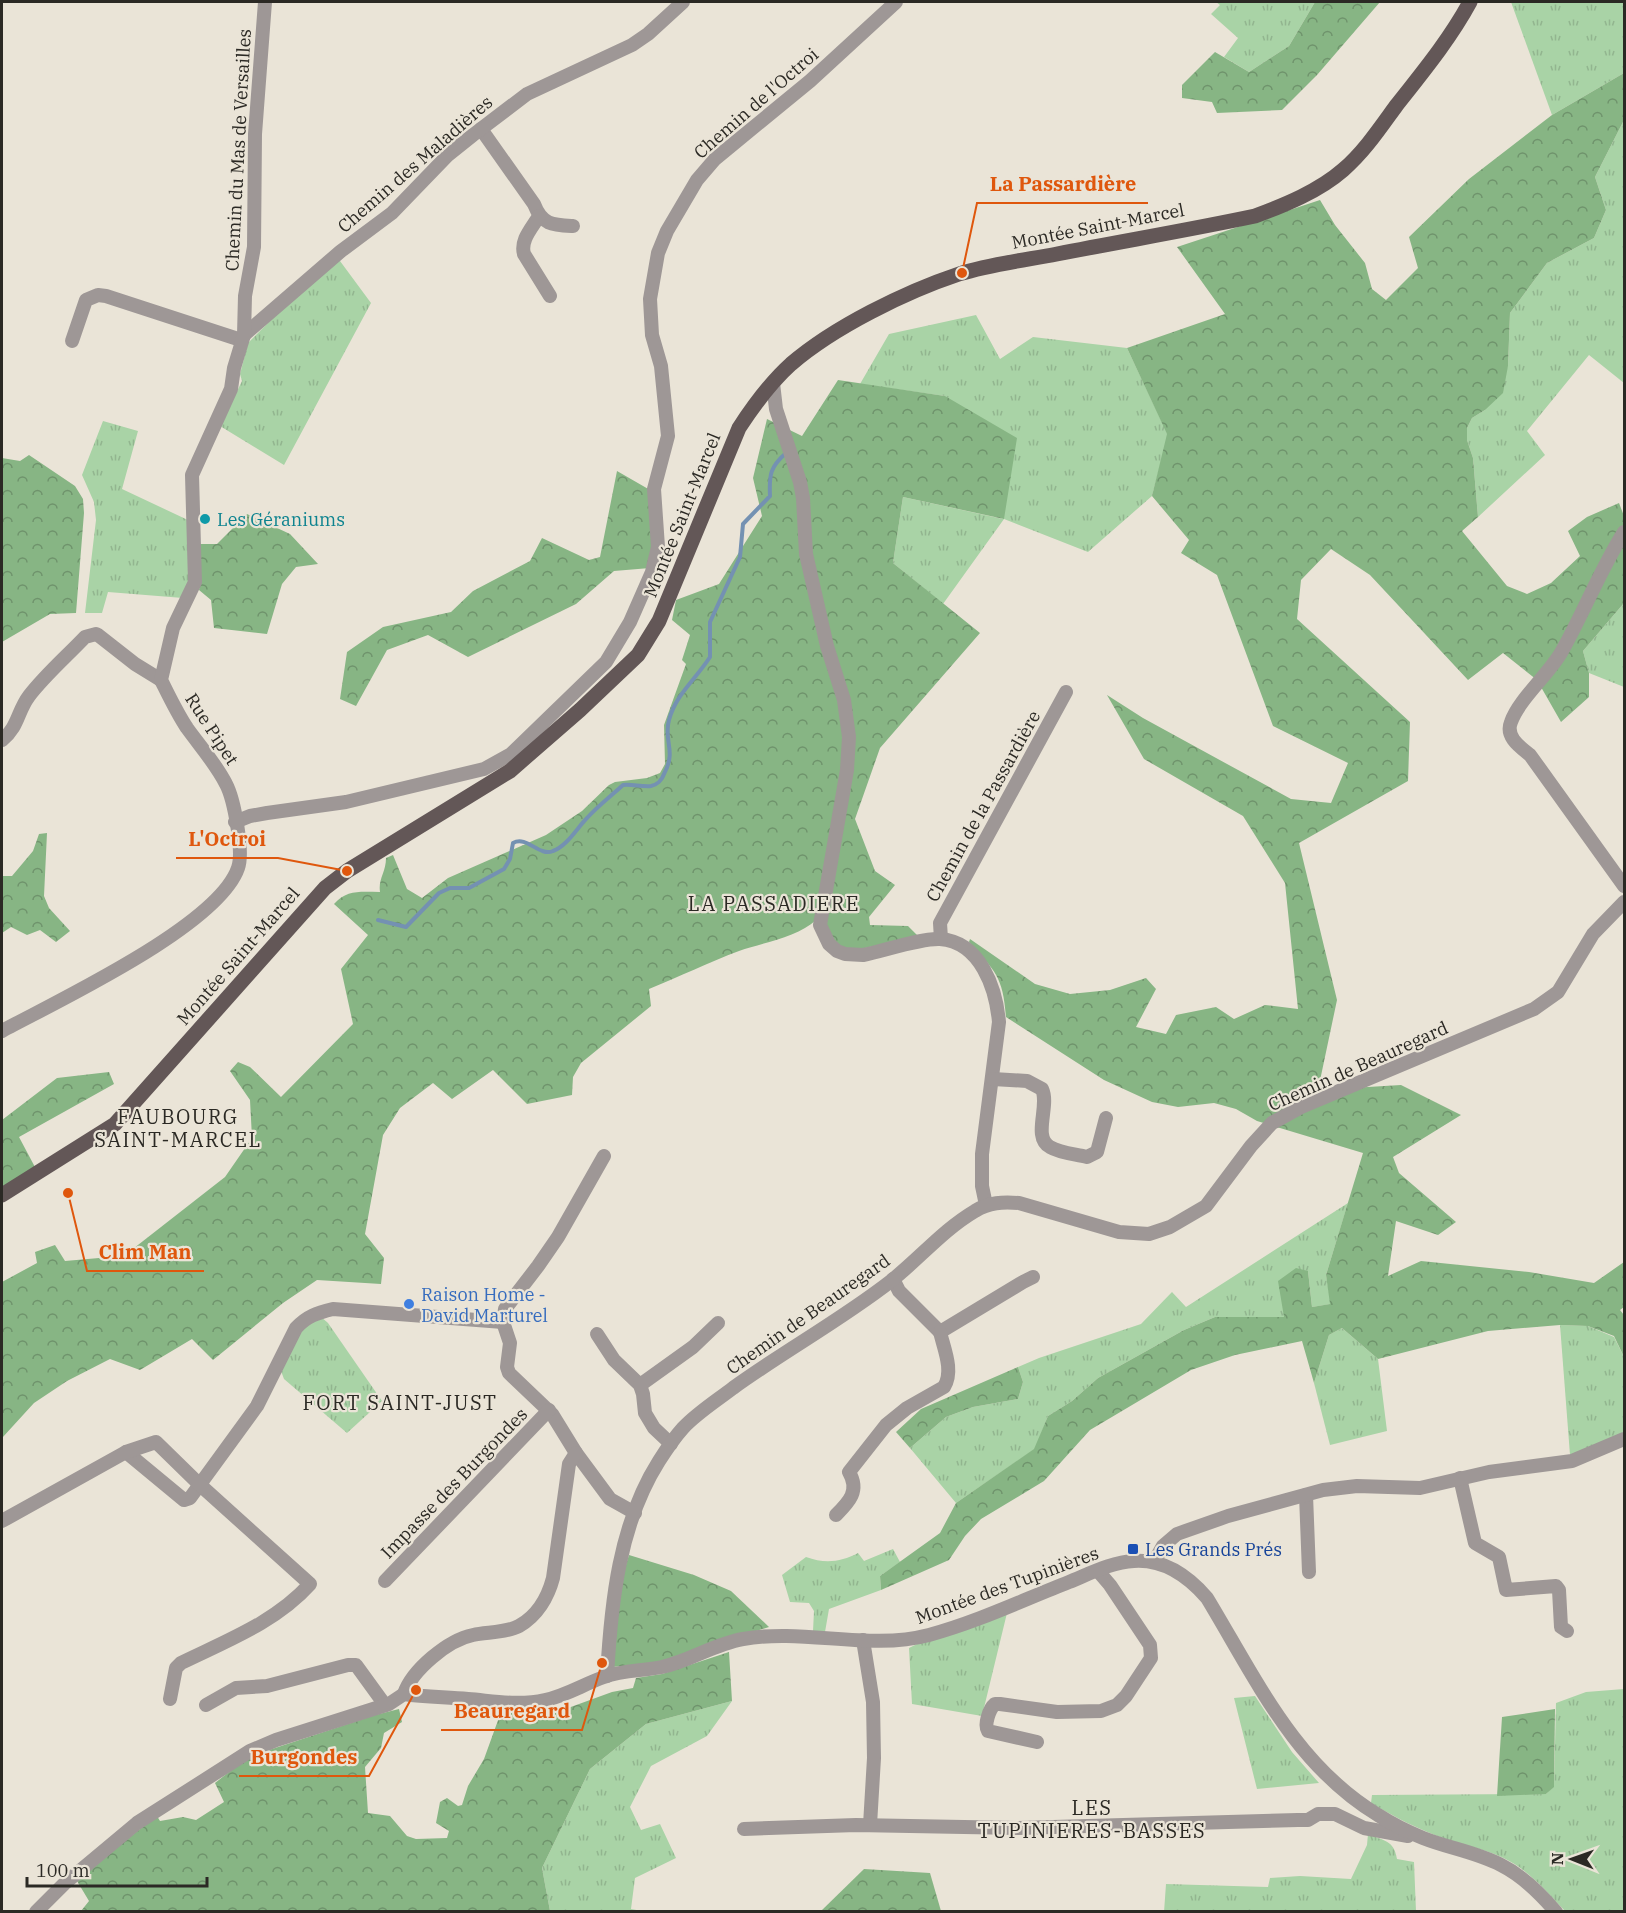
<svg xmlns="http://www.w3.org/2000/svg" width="1626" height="1913" font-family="'IBM Plex Serif',serif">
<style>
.grass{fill:url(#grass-tufts)}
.forest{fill:url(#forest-crowns)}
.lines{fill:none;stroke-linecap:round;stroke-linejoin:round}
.stream{stroke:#7491b2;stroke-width:4}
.minor{stroke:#9e9796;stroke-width:14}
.major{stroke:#635757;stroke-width:15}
.culture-dot{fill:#0f9aa8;stroke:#eae4d7;stroke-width:2}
.shop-dot{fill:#3f7fe0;stroke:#eae4d7;stroke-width:2}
.transit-dot{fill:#1a4fb4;stroke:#eae4d7;stroke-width:2}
.labels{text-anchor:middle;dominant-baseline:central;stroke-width:4.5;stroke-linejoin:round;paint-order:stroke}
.street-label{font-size:18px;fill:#2b2924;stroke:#eae4d7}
.culture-label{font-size:18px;fill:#0d838f;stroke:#eae4d7;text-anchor:start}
.shop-label{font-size:18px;fill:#366cbe;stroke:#eae4d7;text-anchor:start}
.transit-label{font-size:18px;fill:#164399;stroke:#eae4d7;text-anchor:start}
.neighbourhood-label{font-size:20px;letter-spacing:1.5px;fill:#2b2924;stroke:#eae4d7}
.leader{fill:none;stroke:#df570d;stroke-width:2}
.callout-dot{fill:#df570d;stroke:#eae4d7;stroke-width:2}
.callout-label{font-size:20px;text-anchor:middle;font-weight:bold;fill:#df570d;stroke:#eae4d7;stroke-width:4.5;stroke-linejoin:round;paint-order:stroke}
</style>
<defs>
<pattern id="grass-tufts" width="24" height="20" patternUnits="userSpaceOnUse" patternTransform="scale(1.5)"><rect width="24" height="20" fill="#a9d3a6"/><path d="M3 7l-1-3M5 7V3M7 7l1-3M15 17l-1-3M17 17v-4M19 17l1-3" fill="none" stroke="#92b58f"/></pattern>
<pattern id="forest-crowns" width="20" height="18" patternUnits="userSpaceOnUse" patternTransform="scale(1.5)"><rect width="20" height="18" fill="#87b584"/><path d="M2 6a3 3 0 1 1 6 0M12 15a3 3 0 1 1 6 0" fill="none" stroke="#6f936c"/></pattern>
</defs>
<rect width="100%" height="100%" fill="#eae4d7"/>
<g class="grass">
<polygon points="1216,2 1315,2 1289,46 1249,72 1224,57 1238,38 1211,14 1220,5"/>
<polygon points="1511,2 1624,2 1624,73 1552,115"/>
<polygon points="1624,120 1624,383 1589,355 1527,431 1545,455 1478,517 1473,458 1467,440 1467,428 1472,418 1485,410 1508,366 1510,313 1547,263 1594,238 1606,210 1595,177"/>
<polygon points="338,261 340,261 371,303 284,465 220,426 242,381 240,374 248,343 282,309"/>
<polygon points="976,315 1000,359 1033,337 1127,348 1168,435 1152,496 1088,552 1004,519 943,604 893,563 903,497 1003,519 945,396 860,384 889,334"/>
<polygon points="103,421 138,431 122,489 190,521 192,572 183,598 108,592 102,613 85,613 96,520 94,502 82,475"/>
<polygon points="1624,603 1624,687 1589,673 1583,651"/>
<polygon points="1348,1203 1326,1275 1331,1304 1312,1307 1308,1271 1285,1317 1215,1317 1184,1330 1098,1378 1072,1401 1048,1416 1035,1449 956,1503 910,1448 946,1417 973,1407 1018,1399 1023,1382 1018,1367 1039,1358 1141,1324 1172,1292 1186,1307"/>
<polygon points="320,1316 328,1323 382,1401 347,1433 284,1379 281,1371 304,1325"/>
<polygon points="1560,1325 1588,1326 1614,1337 1624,1357 1624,1435 1570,1455"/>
<polygon points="1342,1328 1378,1359 1387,1431 1330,1445 1314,1383 1329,1335"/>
<path d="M893,1549L900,1562L880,1576L881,1590L829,1609L825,1632L813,1631L814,1611L809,1603L790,1602L782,1575L806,1557C825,1564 841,1562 858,1553L864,1561Z"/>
<polygon points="1007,1613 982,1716 912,1704 909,1648 921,1642 928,1642"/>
<path d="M1624,1689V1911H1565C1548,1893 1532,1874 1511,1862C1490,1850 1467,1846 1446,1839C1419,1830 1395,1817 1371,1803L1372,1795L1546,1794L1554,1786L1556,1703L1586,1692Z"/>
<polygon points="1255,1696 1292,1752 1319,1783 1257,1789 1234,1698"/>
<polygon points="732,1701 707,1736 651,1766 630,1807 641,1830 660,1824 676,1858 635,1878 631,1909 642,1911 550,1911 542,1868 590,1769 646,1724"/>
<path d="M1368,1834C1384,1841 1394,1840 1397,1859L1414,1862L1416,1911L1164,1912L1166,1884L1268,1887L1270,1878L1300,1876L1351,1879L1367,1845Z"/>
</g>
<g class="forest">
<polygon points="1315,2 1380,2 1317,75 1282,110 1217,113 1212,102 1182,98 1182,85 1215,52 1249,72 1289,46"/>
<path d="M1624,73V120L1595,177L1606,210L1594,238L1547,263L1510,313L1508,366L1503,393L1485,410L1472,418L1467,428V440L1473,458L1478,517L1462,531L1507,586L1527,594L1551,583L1580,556L1568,531L1587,517L1619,503L1624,516V603L1583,651L1589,673V697L1561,722L1537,680L1503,653L1468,680L1370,575L1331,549L1301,580L1297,619L1410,722L1408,781L1299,843L1337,1000L1318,1090L1401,1085L1461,1115L1393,1157L1399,1173L1456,1222L1438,1235L1396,1221L1388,1276L1421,1261L1529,1272L1594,1283L1624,1262V1307L1620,1310L1624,1315V1357L1614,1336L1588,1326L1560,1325L1488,1331L1378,1359L1342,1328L1329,1335L1314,1383L1302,1341L1235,1355L1191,1370L1090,1430L1044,1481L981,1519L965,1536L949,1560L881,1590L880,1576L940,1533L956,1503L1034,1449L1048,1416L1072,1401L1098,1378L1184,1330L1215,1317H1284L1278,1281L1296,1268L1308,1271L1312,1307L1330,1304L1326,1275L1363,1153L1257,1121L1236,1109L1214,1103L1178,1107L1152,1102L1104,1080L1006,1017C1003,976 995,971 969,942L970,939L1035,984L1070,994L1110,990L1146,978L1156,989L1136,1027L1166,1034L1176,1015L1216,1007L1234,1019L1265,1005L1298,1009L1285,883L1243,816L1144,759L1107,695L1143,718L1291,799L1331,803L1348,763L1273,726L1217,575L1181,553L1189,540L1152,496L1167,434L1127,348L1225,314L1177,247L1320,200L1335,225L1365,263L1372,289L1386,300L1418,268L1409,237L1469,179L1552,115Z"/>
<path d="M838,380L945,396L1017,438L1004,519L903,497L893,563L980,633L880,748L855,819L875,871L895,885L869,917L870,925L908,926L918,936L852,951L839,948L816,920C798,937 762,943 739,951C709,962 679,977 649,989L651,1006L581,1063L573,1077L572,1095L527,1104L493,1070L452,1099L433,1083L400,1108L383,1135L365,1234L384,1258L381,1284L317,1280L283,1303L213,1360L192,1339L140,1370L110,1359L67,1381L34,1403L2,1438V1282L37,1263L35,1252L55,1245L65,1261L99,1258L112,1253L129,1252L225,1177L252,1138L250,1100L230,1071L238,1062L250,1067L281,1097L353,1024L341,969L368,935L334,904C347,889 362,892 380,892C378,879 386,872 386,858L393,855L407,889L422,898L448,878L546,835L582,811L609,785L615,782L647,778L660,773L665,764L664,725L686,664L682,660L690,635L672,620L676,600L719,584L762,516L753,478L767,419L802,436Z"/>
<polygon points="29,455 75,486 83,499 84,513 76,613 50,614 2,642 2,458 20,461"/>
<polygon points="617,471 650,490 653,544 650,568 614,571 576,604 468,657 428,635 387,650 356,706 340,699 347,652 383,627 451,612 473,591 530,561 542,538 589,560 600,557"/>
<polygon points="247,514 290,534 318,564 296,567 282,584 267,634 214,628 211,600 199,590 201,577 200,544 217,544"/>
<polygon points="47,833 44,896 49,908 70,931 56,942 40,930 27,935 11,927 2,933 2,876 12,876 33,851 39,834"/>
<polygon points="109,1072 114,1084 19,1137 36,1169 2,1189 2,1120 57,1078"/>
<polygon points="1018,1367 1023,1382 1018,1399 973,1407 946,1417 910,1448 896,1432 921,1409"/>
<polygon points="629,1555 694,1575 731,1591 769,1627 655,1663 612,1667 619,1588"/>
<polygon points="729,1652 732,1701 646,1724 590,1769 542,1868 550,1911 81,1911 89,1901 77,1881 105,1856 157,1816 160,1821 183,1817 196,1820 224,1802 215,1783 243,1761 260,1753 375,1715 399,1709 402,1722 384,1733 381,1748 365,1767 368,1813 390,1816 407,1836 416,1839 447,1838 449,1831 436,1823 440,1802 447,1798 458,1806 462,1805 468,1786 484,1759 501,1712 529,1710 535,1720 612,1692 633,1688 636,1678 662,1674"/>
<polygon points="1555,1709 1554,1787 1546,1794 1497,1796 1502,1717"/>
<polygon points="864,1869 930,1873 941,1911 821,1911"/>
</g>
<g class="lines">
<path class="stream" d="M378,920L406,927L439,893L450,888H469L504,869L510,859L513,843C527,835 539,857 553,851C567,846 577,828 587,818C598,806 611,796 623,785C632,784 642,787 651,786C657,785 662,780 664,774C677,750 663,741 669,720C676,694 696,679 710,657V622L740,557L743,524L770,496C769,475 770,467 786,453"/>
<g class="minor">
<path d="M481,129L534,204C542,225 553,225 573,226"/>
<path d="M539,216C532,228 520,240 524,254L550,296"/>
<polyline points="244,335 341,251 392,213 448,155 473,135 527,94 632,45 648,34 683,2"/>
<polyline points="72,341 86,300 98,295 106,296 241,340"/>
<path d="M773,383L776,409L800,482L803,498L806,554L827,646L844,700L849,737L847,770L820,925L829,944L837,951L845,954L863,955C884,951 920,938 940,939C981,942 996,989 999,1022L982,1154V1186L986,1205"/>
<path d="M1624,532C1600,570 1584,612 1562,651C1550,673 1519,699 1511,722C1505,737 1520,747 1530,755L1624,886"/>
<path d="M2,740C19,726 17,712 29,696C45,675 67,656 85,637L96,634L98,635L135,664L161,680"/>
<polyline points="235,822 250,816 267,813 346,802 484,769 511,754 606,662 630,622 652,572 658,547 654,489 668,436 661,366 652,335 650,299 658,253 667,231 697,180 715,159 810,81 896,2"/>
<polyline points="941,939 940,923 1066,692"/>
<path d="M2,1031C57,1001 218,926 238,868C244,852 234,799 226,784C216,764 200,746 187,728C177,713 169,696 161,680L173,628L195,582L192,475L231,389L234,368L244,335L245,296L254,247L255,134L265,2"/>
<path d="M993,1079L1027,1081L1042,1089C1050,1106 1032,1137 1050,1147C1060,1153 1075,1154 1087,1157L1097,1152L1106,1118"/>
<polyline points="604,1156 558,1237 538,1266 505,1309 503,1322 510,1343 507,1367 509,1373 552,1414 576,1453 610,1499 635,1513"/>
<polyline points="893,1279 899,1291 940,1332 1023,1282 1033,1277"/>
<polyline points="597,1334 614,1360 640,1385 643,1394 645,1413 654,1428 671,1444"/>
<polyline points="640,1385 693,1347 718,1323"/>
<path d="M126,1452L184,1500L190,1498L257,1406L296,1328C307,1316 317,1313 333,1309L503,1322"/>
<polyline points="1460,1478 1475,1543 1499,1557 1506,1590 1556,1586 1559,1590 1561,1627 1567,1631"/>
<polyline points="1306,1495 1309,1572"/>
<path d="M836,1515C849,1502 860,1491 849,1472L886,1425L907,1408L944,1387C954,1371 944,1349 940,1332"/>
<path d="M2,1521L126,1452L156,1442L199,1484L310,1584C276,1622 226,1641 181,1663L176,1668L170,1699"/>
<polyline points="1154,1562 1163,1546 1177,1534 1228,1516 1323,1490 1357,1486 1420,1488 1489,1472 1572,1461 1624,1439"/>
<polyline points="385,1581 549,1410"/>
<polyline points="863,1640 873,1702 874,1758 870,1825"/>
<path d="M607,1676C611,1603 619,1524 659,1461C666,1450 674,1438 683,1428C697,1413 716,1401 733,1388C784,1351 841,1320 891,1281C920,1258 943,1230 975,1211C989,1202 1003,1202 1019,1203L1119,1232L1149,1234L1170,1227L1206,1206L1251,1146L1272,1123L1301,1107L1534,1009L1558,992L1593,934L1624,902"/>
<path d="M404,1694C412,1670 448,1640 473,1635C487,1632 506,1633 519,1626C537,1616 548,1597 553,1578L569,1464L576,1453"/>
<polyline points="206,1705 236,1688 267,1686 348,1665 356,1665 385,1705"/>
<path d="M1037,1742L988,1731C984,1725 989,1709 995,1704H1000L1057,1712L1101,1711L1117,1705L1126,1696L1151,1658L1150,1645L1110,1585L1098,1571"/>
<polyline points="744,1829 856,1825 1018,1828 1298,1820 1308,1820 1318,1814 1335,1814 1364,1828 1408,1836"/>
<path d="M36,1912L64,1884L137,1823L250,1751L276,1740L389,1704L404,1694C425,1697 447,1697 468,1699C494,1701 519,1706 545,1700C565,1696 584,1684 604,1677C622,1670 643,1671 662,1667C690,1661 714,1644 743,1639C805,1628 868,1651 929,1635C977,1622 1023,1600 1069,1582C1089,1574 1112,1562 1134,1561C1164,1559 1188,1576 1207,1598C1256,1679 1295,1765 1378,1815C1392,1824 1408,1832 1423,1838C1448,1848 1476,1852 1501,1865C1523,1876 1540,1893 1556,1912"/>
</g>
<path class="major" d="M2,1195L115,1124L325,888L347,871L510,771L580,710L638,655L659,621L739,428C754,405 771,382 791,364C834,327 905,292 959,274C991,264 1025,260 1057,254C1123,241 1189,230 1255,216C1285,205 1319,191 1343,170C1364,152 1380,128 1396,106C1422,73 1450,39 1470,2"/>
</g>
<circle class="culture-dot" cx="205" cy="519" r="6"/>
<circle class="shop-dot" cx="409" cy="1304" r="6"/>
<rect class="transit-dot" x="1127" y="1543" width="12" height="12" rx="3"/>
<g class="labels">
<g class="street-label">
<text transform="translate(756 103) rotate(-41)">Chemin de l'Octroi</text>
<text transform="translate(238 150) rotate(-87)">Chemin du Mas de Versailles</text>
<text transform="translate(415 164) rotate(-41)">Chemin des Maladières</text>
<text transform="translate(1098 226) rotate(-11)">Montée Saint-Marcel</text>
<text transform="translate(682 515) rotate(-68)">Montée Saint-Marcel</text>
<text transform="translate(212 729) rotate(57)">Rue Pipet</text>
<text transform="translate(983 806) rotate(-61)">Chemin de la Passardière</text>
<text transform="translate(238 956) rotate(-49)">Montée Saint-Marcel</text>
<text transform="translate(1358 1066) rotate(-24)">Chemin de Beauregard</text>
<text transform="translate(808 1314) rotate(-35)">Chemin de Beauregard</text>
<text transform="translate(454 1483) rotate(-46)">Impasse des Burgondes</text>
<text transform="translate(1007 1585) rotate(-20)">Montée des Tupinières</text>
</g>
<g class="culture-label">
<text x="217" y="519">Les Géraniums</text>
</g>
<g class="shop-label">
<text x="421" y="1294">Raison Home -<tspan x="421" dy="21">David Marturel</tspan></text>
</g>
<g class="transit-label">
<text x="1145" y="1549">Les Grands Prés</text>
</g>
<g class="neighbourhood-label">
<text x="774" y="903">LA PASSADIERE</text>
<text x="178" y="1116">FAUBOURG<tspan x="178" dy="23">SAINT-MARCEL</tspan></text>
<text x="400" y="1402">FORT SAINT-JUST</text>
<text x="1092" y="1807">LES<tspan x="1092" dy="23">TUPINIERES-BASSES</tspan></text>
</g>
</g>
<path class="leader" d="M962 273L977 203H1148M347 871L278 858H176M68 1193L87 1271H204M602 1663L582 1730H441M416 1690L369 1776H239"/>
<g class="callout-dot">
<circle cx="962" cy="273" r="6"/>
<circle cx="347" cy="871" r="6"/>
<circle cx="68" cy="1193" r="6"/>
<circle cx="602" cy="1663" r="6"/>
<circle cx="416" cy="1690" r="6"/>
</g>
<g class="callout-label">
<text x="1063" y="191">La Passardière</text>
<text x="227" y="846">L'Octroi</text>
<text x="145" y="1259">Clim Man</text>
<text x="512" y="1718">Beauregard</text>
<text x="304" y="1764">Burgondes</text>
</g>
<rect width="1626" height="1913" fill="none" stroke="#2b2924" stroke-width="6"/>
<g transform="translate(1572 1859) rotate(271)" stroke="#eae4d7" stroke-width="4.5" paint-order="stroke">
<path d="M0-4.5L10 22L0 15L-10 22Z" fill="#2b2924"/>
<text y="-9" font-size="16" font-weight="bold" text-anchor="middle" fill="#2b2924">N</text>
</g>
<path d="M27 1877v9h180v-9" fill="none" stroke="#2b2924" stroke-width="3"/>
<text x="36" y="1877" font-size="18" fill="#2b2924" stroke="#eae4d7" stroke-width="4.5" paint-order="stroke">100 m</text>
</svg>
